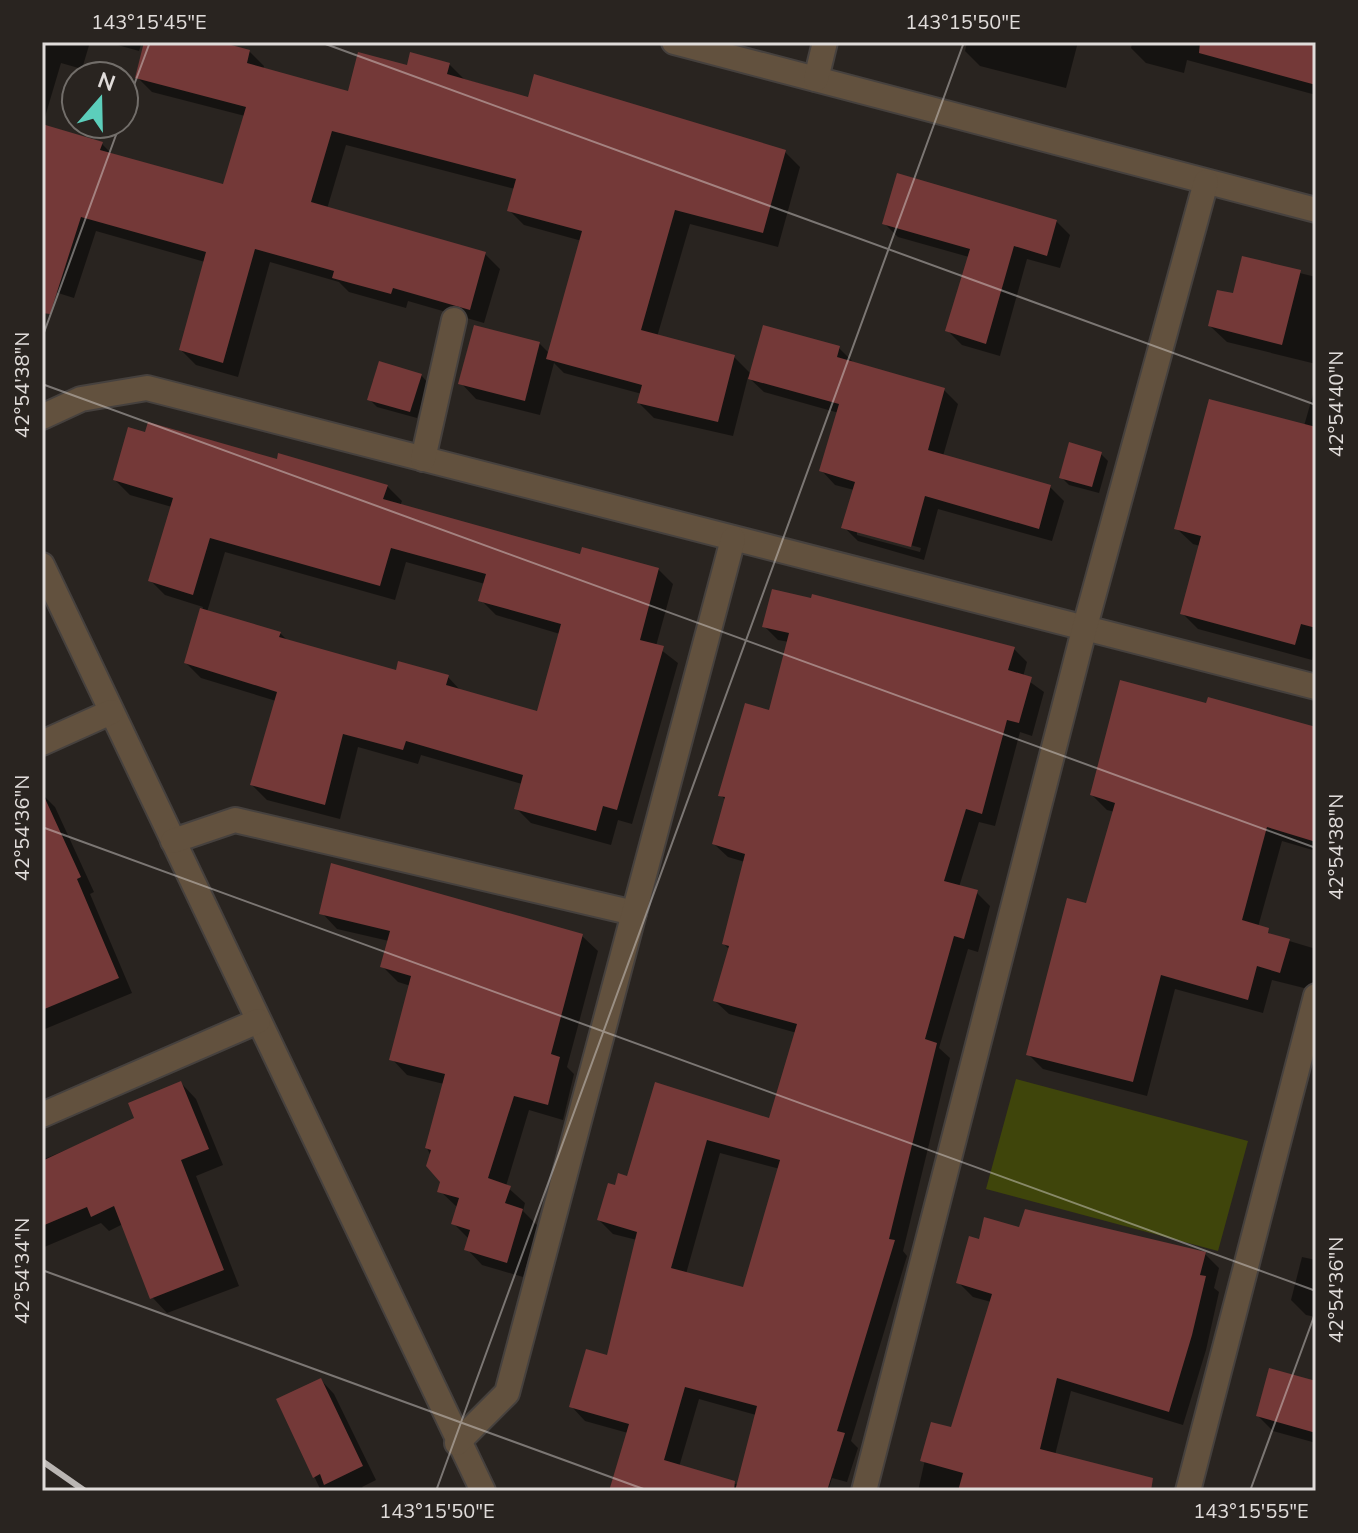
<svg xmlns="http://www.w3.org/2000/svg" width="1358" height="1533" font-family="'Nunito Sans',sans-serif">
<style>
.green{fill:#3f450b}
.shadow{fill:#0007;fill-rule:evenodd}
.building{fill:#743938;fill-rule:evenodd}
.lines{fill:none;stroke-linecap:round;stroke-linejoin:round}
.minor-casing{stroke:#46413e;stroke-width:28}
.minor{stroke:#62513e;stroke-width:24}
.rail{stroke:#bab6b3;stroke-width:6}
.ticks{fill:none;stroke:#e0dcda;stroke-width:2;stroke-opacity:0.45}
.neatline{fill:none;stroke:#e0dcda;stroke-width:3}
.ticks-label{font-size:20px;text-anchor:middle;fill:#e0dcda}
</style>
<rect width="100%" height="100%" fill="#292420"/>
<polygon class="green" points="1016,1079 1248,1141 1218,1251 986,1189"/>
<g class="shadow">
<path d="M42,42H90L82,69L61,63L42,127L102,144L114,156L224,187L245,116L152,92L137,77L146,42H221L249,51L264,66L263,70L349,94L408,68L449,64L464,79L530,99L785,152L800,167L778,247L690,224L657,337L734,357L751,374L839,348L853,362L944,390L958,404L943,456L1050,487L1064,501L1052,541L938,509L924,560L858,541L844,527L854,490L835,485L822,471L839,413L764,392L748,377L733,436L654,418L639,403L642,394L564,373L554,363L540,415L476,399L461,383L539,343L550,354L582,241L524,225L509,210L515,189L346,145L327,209L485,254L500,269L484,323L408,301L406,308L349,292L339,282L270,262L238,377L196,365L181,350L205,262L96,231L74,298L42,288ZM857,530L921,548L920,552L857,535Z"/>
<polygon points="107,42 142,42 139,51"/>
<polygon points="967,42 1078,42 1066,88 980,66 965,51"/>
<polygon points="1125,42 1316,42 1316,95 1187,60 1184,73 1146,63 1131,48 1132,44"/>
<polygon points="1056,221 1070,235 1060,268 1027,259 1000,356 962,345 948,331 969,257 898,237 884,223"/>
<polygon points="1243,259 1316,277 1316,364 1227,342 1210,326 1234,296"/>
<polygon points="421,375 428,383 417,418 377,407 369,399"/>
<polygon points="1316,384 1316,644 1312,660 1198,629 1182,613 1200,546 1193,544 1176,528 1304,426"/>
<polygon points="1101,454 1108,461 1099,493 1069,485 1061,477"/>
<path d="M278,462L387,486L402,501L400,506L581,557L658,569L673,584L656,646L678,663L632,824L618,820L611,845L531,823L516,808L522,784L421,755L418,764L358,747L340,819L267,800L252,785L276,701L201,678L186,663L203,607L165,595L150,580L172,507L130,495L115,480ZM225,552L395,600L406,562L485,584L481,600L496,615L560,634L538,713L462,692L448,677L397,672L288,641L280,633L207,612Z"/>
<path d="M764,626L1014,649L1027,662L1023,677L1044,692L1032,736L1020,732L995,826L979,822L959,887L976,892L990,906L978,952L968,949L939,1048L950,1058L903,1251L907,1256L851,1441L858,1448L847,1482L832,1478L828,1491H611L628,1433L585,1421L572,1407L608,1357L637,1240L613,1234L599,1220L617,1187L628,1178L656,1085L771,1120L797,1033L729,1014L715,1001L730,950L724,944L745,862L728,857L714,844L726,801L721,795L770,713L789,642L778,640ZM720,1153L780,1169L745,1290L686,1274ZM699,1399L756,1415L739,1485L679,1467Z"/>
<polygon points="1208,705 1316,729 1316,851 1282,841 1258,927 1276,937 1316,949 1316,991 1272,980 1263,1013 1175,989 1147,1096 1043,1069 1028,1054 1087,906 1115,812 1107,810 1092,795"/>
<polygon points="42,794 55,807 94,892 90,894 132,993 45,1029 42,1026"/>
<polygon points="322,913 582,936 598,951 567,1067 574,1074 563,1120 529,1110 506,1186 525,1203 523,1211 538,1226 523,1277 482,1265 467,1249 470,1240 453,1223 458,1208 440,1191 443,1181 427,1148 444,1084 407,1075 392,1059 411,986 398,982 382,966 389,941 337,929"/>
<polygon points="181,1083 196,1099 223,1165 196,1176 239,1286 167,1313 152,1297 123,1224 109,1231 101,1223 42,1248 42,1160 137,1120"/>
<polygon points="1021,1230 1205,1254 1219,1268 1214,1288 1219,1292 1206,1350 1183,1425 1071,1391 1055,1455 1134,1491 918,1491 933,1424 952,1430 991,1302 973,1297 959,1283 980,1242"/>
<polygon points="1302,1257 1316,1260 1316,1317 1306,1315 1291,1300"/>
<polygon points="321,1380 334,1394 376,1480 362,1487 365,1491 321,1491 279,1400"/>
<polygon points="1316,1384 1316,1443 1273,1431 1258,1416"/>
</g>
<g class="building">
<polygon points="144,42 220,42 250,50 247,63 348,91 358,52 407,65 410,52 450,63 447,74 528,97 534,74 786,150 763,233 675,210 641,330 735,355 718,422 637,403 642,385 546,359 582,231 507,211 516,179 332,131 311,202 486,252 470,310 393,288 391,294 332,278 334,271 255,249 223,363 179,350 206,252 81,217 50,314 42,313 42,124 103,142 100,150 223,184 246,107 135,78"/>
<polygon points="1200,42 1316,42 1316,85 1199,53"/>
<polygon points="897,173 1057,220 1047,256 1014,246 986,344 945,331 970,249 882,224"/>
<polygon points="1242,256 1301,270 1282,345 1208,326 1217,290 1233,293"/>
<polygon points="474,325 540,342 525,401 458,384"/>
<polygon points="763,325 840,346 837,357 945,388 928,450 1051,485 1039,529 925,496 911,547 841,528 855,482 819,471 839,404 748,379"/>
<polygon points="379,361 422,374 410,412 367,400"/>
<polygon points="1209,399 1316,427 1316,628 1301,624 1295,645 1180,614 1201,536 1174,529"/>
<polygon points="148,422 277,459 278,453 388,485 383,499 580,554 582,547 659,568 640,640 664,646 617,810 603,806 596,831 514,809 523,775 406,741 403,750 343,734 325,805 250,785 277,692 184,663 200,608 281,632 279,637 396,670 398,661 449,675 446,685 537,711 561,624 478,601 486,574 391,548 380,586 210,538 193,595 148,581 173,498 113,480 128,427 145,432"/>
<polygon points="1069,442 1102,452 1092,487 1059,478"/>
<path d="M772,589L811,598L812,594L1015,647L1008,670L1032,677L1019,723L1007,720L982,814L966,809L944,881L978,890L964,939L954,936L925,1039L937,1043L889,1239L895,1240L837,1431L845,1433L827,1491H735L757,1406L685,1387L664,1460L735,1481L734,1491H609L629,1424L569,1407L586,1349L607,1355L637,1232L597,1220L608,1183L615,1185L618,1173L627,1176L655,1082L769,1118L797,1024L713,1001L729,946L722,944L745,854L712,844L725,797L718,796L745,703L769,710L789,633L762,627ZM707,1140L780,1160L743,1287L671,1268Z"/>
<polygon points="1120,680 1206,703 1208,697 1316,727 1316,842 1267,827 1242,920 1269,928 1268,933 1290,939 1280,973 1257,966 1248,1000 1161,975 1133,1082 1026,1055 1067,898 1086,903 1115,803 1090,795"/>
<polygon points="42,792 81,877 77,879 119,978 42,1010"/>
<polygon points="331,863 583,934 551,1054 560,1057 548,1105 514,1096 488,1178 511,1186 505,1203 523,1209 507,1263 464,1250 470,1230 451,1224 459,1198 437,1192 440,1182 426,1166 431,1150 425,1148 445,1074 389,1060 411,976 380,967 390,931 319,914"/>
<polygon points="181,1081 209,1149 181,1160 224,1270 150,1299 114,1206 91,1217 87,1207 42,1226 42,1161 134,1118 128,1103"/>
<polygon points="1025,1209 1206,1252 1200,1275 1206,1276 1192,1335 1169,1412 1057,1378 1040,1449 1153,1478 1151,1491 958,1491 963,1473 920,1461 931,1422 951,1427 992,1294 956,1283 969,1236 979,1239 984,1217 1019,1227"/>
<polygon points="1269,1368 1316,1381 1316,1433 1256,1416"/>
<polygon points="321,1378 363,1466 324,1485 320,1474 313,1478 276,1399"/>
</g>
<g class="lines">
<g class="minor-casing">
<g id="minor">
<polyline points="674,42 1316,210"/>
<polyline points="816,79 825,42"/>
<polyline points="42,417 81,399 147,388 1316,687"/>
<polyline points="423,459 454,320"/>
<polyline points="42,565 483,1491"/>
<polyline points="42,743 111,712"/>
<polyline points="173,841 235,820 634,913"/>
<polyline points="42,1115 258,1021"/>
<polyline points="457,1443 507,1393 733,539"/>
<polyline points="864,1491 1084,630 1206,182"/>
<polyline points="1188,1491 1316,996"/>
</g>
</g>
<use href="#minor" class="minor"/>
<polyline class="rail" points="42,1461 85,1491"/>
</g>
<path class="ticks" d="M320,42L1316,405M124,112L150,42M42,338L120,124M42,384L1316,848M42,827L1316,1291M42,1270L649,1491M436,1491L964,42M1250,1491L1316,1311"/>
<rect width="1358" height="1533" fill="none" stroke="#292420" stroke-width="88"/>
<g transform="translate(100 100) rotate(20)"><circle r="38" fill="#292420" stroke="#726e6a" stroke-width="2"/>
<path d="M0-6L14 30L0 20L-14 30Z" fill="#5ccebb"/>
<text y="-12" font-size="22" font-weight="bold" text-anchor="middle" fill="#e0dcda">N</text>
</g>
<rect x="44" y="44" width="1270" height="1445" class="neatline"/>
<g class="ticks-label">
<text x="149" y="29">143°15'45"E</text>
<text x="963" y="29">143°15'50"E</text>
<text transform="translate(22 385) rotate(-90)" y="7">42°54'38"N</text>
<text transform="translate(1336 404) rotate(-90)" y="7">42°54'40"N</text>
<text transform="translate(22 828) rotate(-90)" y="7">42°54'36"N</text>
<text transform="translate(1336 847) rotate(-90)" y="7">42°54'38"N</text>
<text transform="translate(22 1271) rotate(-90)" y="7">42°54'34"N</text>
<text transform="translate(1336 1290) rotate(-90)" y="7">42°54'36"N</text>
<text x="437" y="1518">143°15'50"E</text>
<text x="1251" y="1518">143°15'55"E</text>
</g>
</svg>
